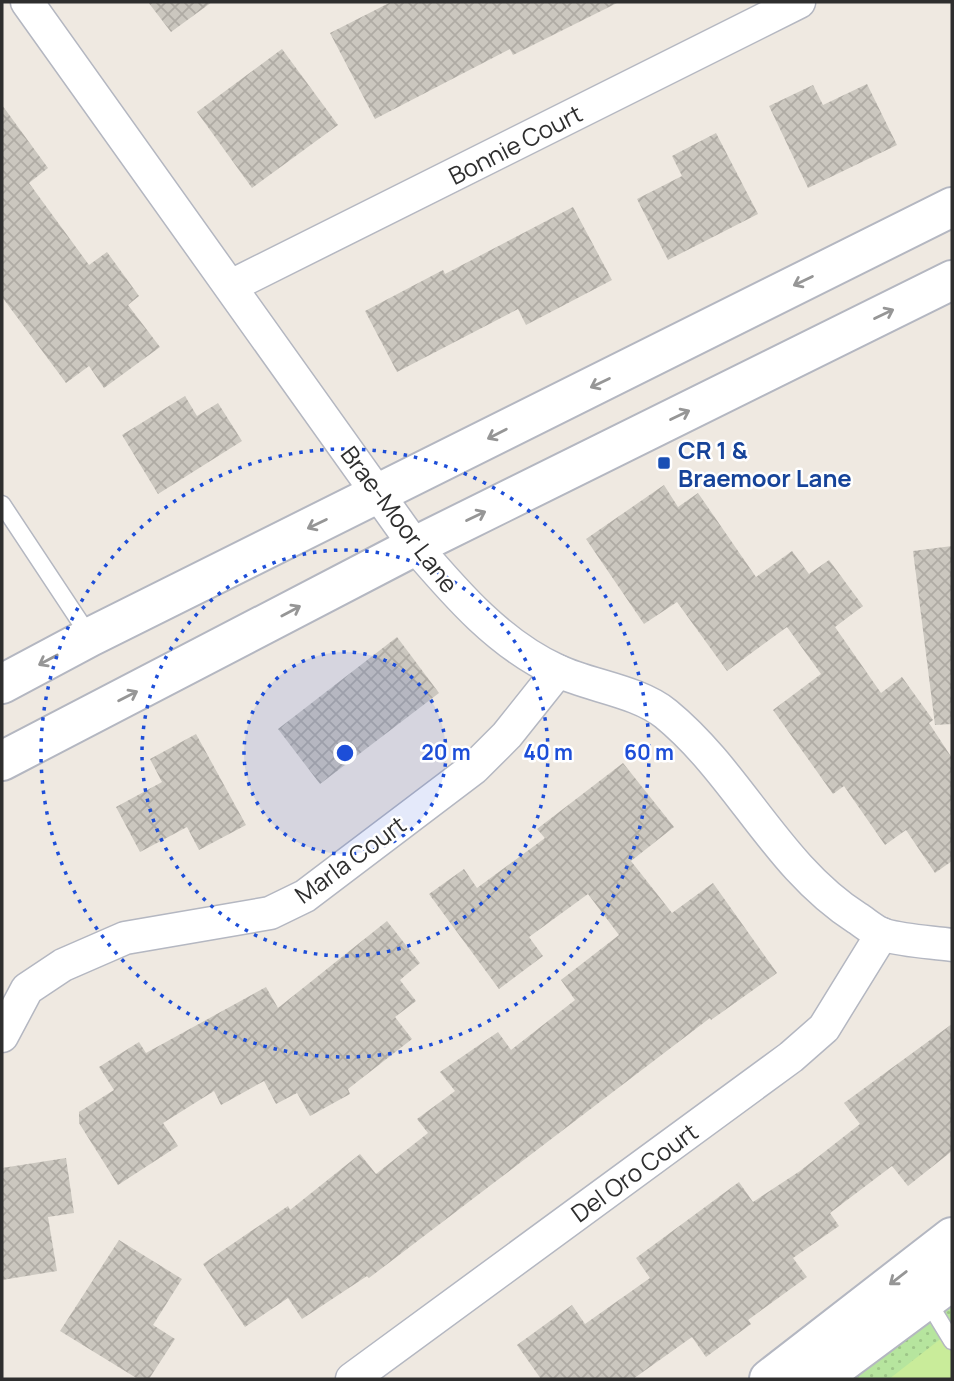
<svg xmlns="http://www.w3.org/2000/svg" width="954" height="1381" font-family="Manrope,sans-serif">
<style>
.green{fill:url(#green-dots)}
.pitch{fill:#c9ec9a}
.building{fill:url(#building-cross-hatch)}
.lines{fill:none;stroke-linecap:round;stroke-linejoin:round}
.lane-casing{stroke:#b4b7c1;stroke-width:19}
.street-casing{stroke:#b4b7c1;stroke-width:35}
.secondary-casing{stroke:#b4b7c1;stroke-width:42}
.lane{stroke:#fff;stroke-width:16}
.street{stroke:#fff;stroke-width:32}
.secondary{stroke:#fff;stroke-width:38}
.oneway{stroke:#969696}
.ring{fill:none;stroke:#1d4ed8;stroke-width:3.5;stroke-dasharray:3.5 7}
.transit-dot{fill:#1a4fb4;stroke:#fff;stroke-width:2.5}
.labels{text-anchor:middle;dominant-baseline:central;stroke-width:5;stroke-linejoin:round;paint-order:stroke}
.street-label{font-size:24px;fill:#2e2e2e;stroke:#fff}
.transit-label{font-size:24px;font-weight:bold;fill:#164399;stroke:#fff;text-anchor:start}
.centre{fill:#1d4ed8;stroke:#fff;stroke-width:3.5}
.ring-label{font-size:21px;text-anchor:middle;font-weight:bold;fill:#1d4ed8;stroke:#fff;stroke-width:5;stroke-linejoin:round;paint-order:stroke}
</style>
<defs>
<pattern id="green-dots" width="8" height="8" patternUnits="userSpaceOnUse" patternTransform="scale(1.75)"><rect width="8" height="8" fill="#b6e59e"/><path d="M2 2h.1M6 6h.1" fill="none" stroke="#9dc588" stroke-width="1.8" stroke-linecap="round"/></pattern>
<pattern id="building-cross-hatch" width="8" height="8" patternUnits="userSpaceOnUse" patternTransform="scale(1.75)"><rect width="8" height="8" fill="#cbc7bf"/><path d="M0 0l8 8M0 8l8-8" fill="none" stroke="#afaba4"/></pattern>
</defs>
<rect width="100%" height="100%" fill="#efe9e1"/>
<polygon class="green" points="952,1303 952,1379 849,1379"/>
<polygon class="pitch" points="952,1330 952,1379 889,1379"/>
<g class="building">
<polygon points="148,2 212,2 171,32"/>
<polygon points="391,2 619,2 513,55 510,49 375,119 330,33"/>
<polygon points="282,49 338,125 252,188 197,112"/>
<polygon points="867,84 897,145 808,188 769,106 813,85 823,105"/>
<polygon points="2,105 48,168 29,183 89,265 107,252 139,296 128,305 160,347 104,388 89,366 66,383 2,297"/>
<polygon points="716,133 758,214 668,260 637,199 682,176 672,156"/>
<polygon points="573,207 612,280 526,325 518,309 397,372 365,311 443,270 445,274"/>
<polygon points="185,396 197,416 218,403 242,441 158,494 122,435"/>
<polygon points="664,485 678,507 698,493 756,577 792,551 809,574 829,560 863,606 835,627 881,693 902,677 933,720 929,723 952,758 952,861 935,873 906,830 885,845 844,786 833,794 773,710 821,674 787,627 727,671 677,602 644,624 586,539"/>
<polygon points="952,546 952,724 935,725 913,551"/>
<polygon points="397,637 439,693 320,784 278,729"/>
<polygon points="196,734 246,825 199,850 187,827 140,852 116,807 162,782 150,759"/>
<polygon points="623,763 674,827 631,861 672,913 713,883 777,973 711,1020 710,1018 369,1278 367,1276 302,1319 288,1298 245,1327 203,1264 288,1206 290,1210 360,1154 376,1174 428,1133 417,1119 455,1091 440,1072 498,1032 511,1050 575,1000 561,980 619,935 588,894 529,937 543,956 499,989 429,894 464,869 477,888 545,838 537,829"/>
<polygon points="387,921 420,963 400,980 416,1001 395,1017 412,1039 348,1089 350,1094 310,1116 297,1093 276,1104 264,1081 221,1105 214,1091 163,1123 178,1146 118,1185 79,1123 79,1112 114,1090 99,1067 139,1042 146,1053 266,987 278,1008"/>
<polygon points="952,1024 952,1151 908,1186 892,1166 830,1213 839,1226 793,1258 807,1277 748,1320 751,1324 706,1357 692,1337 633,1379 541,1379 517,1345 572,1305 585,1324 650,1278 636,1258 739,1182 753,1202 800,1171 860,1124 844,1103"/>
<polygon points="66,1158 74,1213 48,1217 57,1271 2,1280 2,1168"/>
<polygon points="119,1240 182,1279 153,1325 175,1339 149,1379 138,1379 60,1331"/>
</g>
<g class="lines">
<g class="lane-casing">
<g id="lane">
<polyline points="2,504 90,637"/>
<polyline points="927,1300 952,1341"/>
</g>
</g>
<g class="street-casing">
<g id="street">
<path d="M27,2L415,546C456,594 500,645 558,671C590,686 638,691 666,714C739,774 777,867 857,918C865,923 875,932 884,935C905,941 930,942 952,945"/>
<polyline points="231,286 799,2"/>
<polyline points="2,1036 27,989 63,965 125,938 270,913 305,896 474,768 507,735 558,671"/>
<polyline points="352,1379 791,1057 824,1028 882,934"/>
</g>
</g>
<g class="secondary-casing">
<g id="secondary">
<polyline points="2,684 90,637 952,207"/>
<polyline points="2,761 415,546 952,280"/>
<polyline points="769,1379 952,1237"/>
<polyline points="820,1379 952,1281"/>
</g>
</g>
<use href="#lane" class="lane"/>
<use href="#street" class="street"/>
<use href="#secondary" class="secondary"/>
</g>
<defs><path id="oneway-shaft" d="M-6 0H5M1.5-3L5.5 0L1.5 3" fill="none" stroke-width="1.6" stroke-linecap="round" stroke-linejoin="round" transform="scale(1.75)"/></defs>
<g class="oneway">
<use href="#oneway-shaft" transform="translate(803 281) rotate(154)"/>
<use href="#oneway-shaft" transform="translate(884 314) rotate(-26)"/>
<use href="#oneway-shaft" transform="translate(600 383) rotate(154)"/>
<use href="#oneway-shaft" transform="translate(680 415) rotate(-26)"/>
<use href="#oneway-shaft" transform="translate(497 434) rotate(153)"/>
<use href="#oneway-shaft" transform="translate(476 516) rotate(-26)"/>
<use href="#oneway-shaft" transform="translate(317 524) rotate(154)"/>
<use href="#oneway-shaft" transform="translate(291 611) rotate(-28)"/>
<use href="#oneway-shaft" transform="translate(48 660) rotate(152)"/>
<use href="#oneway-shaft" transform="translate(128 696) rotate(-27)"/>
<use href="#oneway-shaft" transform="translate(898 1278) rotate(142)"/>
</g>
<circle cx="345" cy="753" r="101" fill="#1d4ed8" fill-opacity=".12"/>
<g class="ring">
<circle cx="345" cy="753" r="101"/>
<circle cx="345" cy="753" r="203"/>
<circle cx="345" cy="753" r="304"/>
</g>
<rect class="transit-dot" x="657" y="456" width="14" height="14" rx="3.5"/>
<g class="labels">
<g class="street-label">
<text transform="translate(515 144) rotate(-27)">Bonnie Court</text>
<text transform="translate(400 519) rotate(53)">Brae-Moor Lane</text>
<text transform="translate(350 859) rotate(-36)">Marla Court</text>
<text transform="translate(634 1172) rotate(-36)">Del Oro Court</text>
</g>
<g class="transit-label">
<text x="678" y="449">CR 1 &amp;<tspan x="678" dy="28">Braemoor Lane</tspan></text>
</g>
</g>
<circle cx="345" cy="753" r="10" class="centre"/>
<g class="ring-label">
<text x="446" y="760">20 m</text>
<text x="548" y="760">40 m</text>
<text x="649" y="760">60 m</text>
</g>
<rect width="954" height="1381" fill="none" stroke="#2e2e2e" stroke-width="7"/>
</svg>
